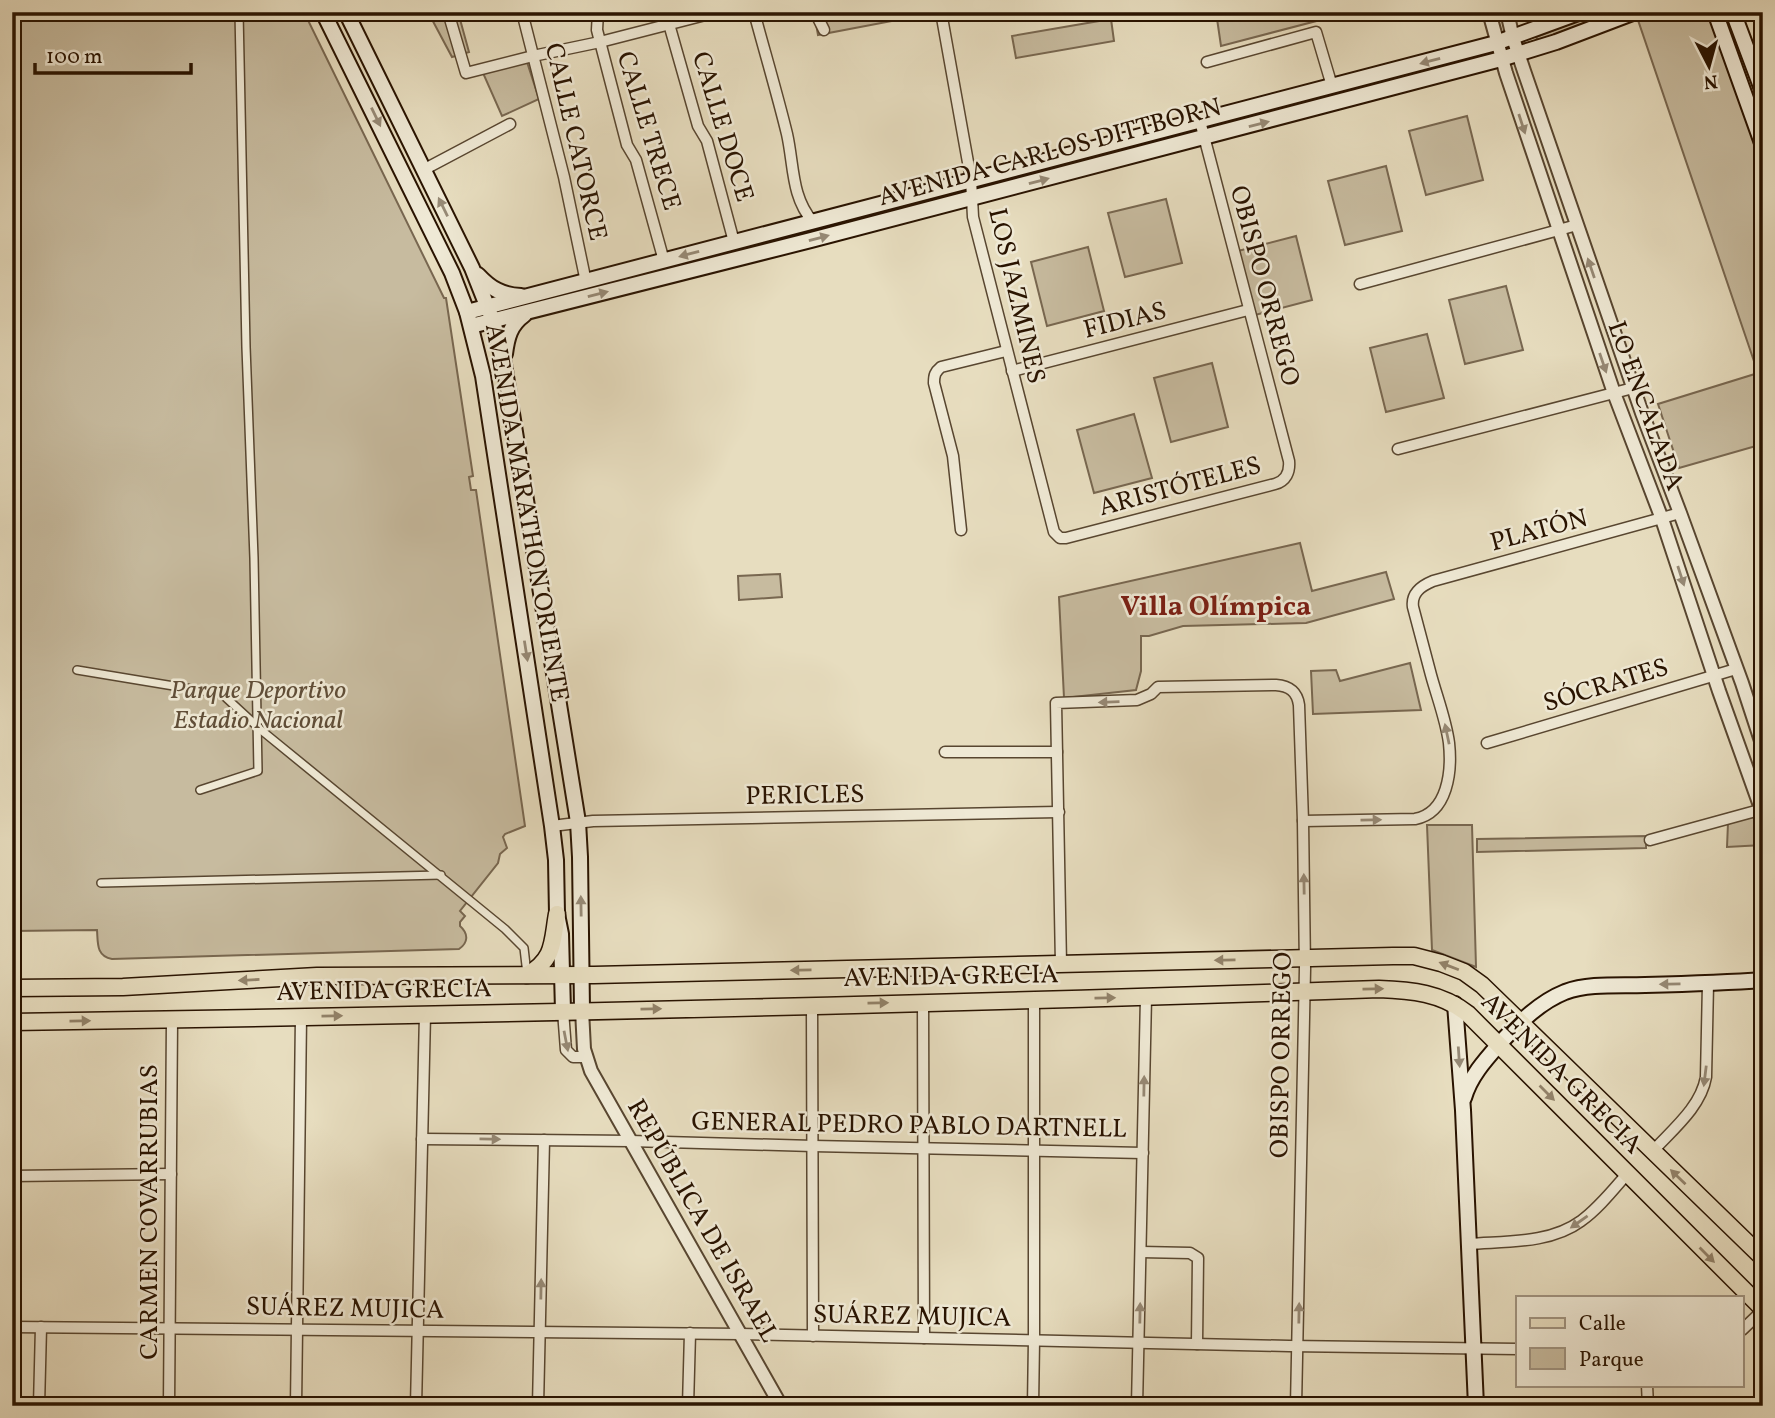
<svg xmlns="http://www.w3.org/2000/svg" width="1775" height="1418" font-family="Vollkorn,serif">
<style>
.green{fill:#c7bb9f;stroke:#786750;stroke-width:2}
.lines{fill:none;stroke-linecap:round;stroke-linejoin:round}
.pedestrian-casing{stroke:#584630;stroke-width:10}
.minor-casing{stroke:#584630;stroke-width:13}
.tertiary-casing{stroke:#584630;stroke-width:16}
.secondary-casing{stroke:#291300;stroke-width:18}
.primary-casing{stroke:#291300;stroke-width:19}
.pedestrian{stroke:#efe9d5;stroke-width:7}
.minor{stroke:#efe9d5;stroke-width:10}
.tertiary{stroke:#efe9d5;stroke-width:12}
.secondary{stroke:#efe9d5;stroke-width:14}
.primary{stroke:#e7ddbf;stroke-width:16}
.oneway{fill:#968975}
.oneway2{fill:#928269}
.labels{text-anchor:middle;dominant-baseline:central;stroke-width:5;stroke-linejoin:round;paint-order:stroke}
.street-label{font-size:26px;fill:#291300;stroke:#efe9d5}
.park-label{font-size:26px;font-style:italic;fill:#604e38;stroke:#efe9d5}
.neighbourhood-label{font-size:28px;font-weight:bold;fill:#7a1f14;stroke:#efe9d5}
</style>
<rect width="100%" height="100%" fill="#e7ddbf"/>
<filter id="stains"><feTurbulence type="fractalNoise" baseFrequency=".00286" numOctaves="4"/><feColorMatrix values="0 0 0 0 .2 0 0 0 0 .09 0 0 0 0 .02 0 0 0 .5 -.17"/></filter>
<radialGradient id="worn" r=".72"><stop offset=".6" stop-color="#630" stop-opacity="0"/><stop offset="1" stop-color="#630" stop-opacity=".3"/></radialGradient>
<g class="green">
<path d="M12,12H304L444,298H446L473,476L469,477L471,490H476L525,826L505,834L503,837L507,848L500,854L498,863L460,911L465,916L460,922V926C469,934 468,943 459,949L112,959C96,956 98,943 97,930L12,931Z"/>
<polygon points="428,12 458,12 469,52 452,57"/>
<polygon points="814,12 934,12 934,13 818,35"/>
<polygon points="1216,12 1328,12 1328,15 1324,19 1221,46"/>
<polygon points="1601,12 1613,12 1538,41 1536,37"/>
<polygon points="1661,12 1711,12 1763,158 1763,444 1679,468 1658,404 1758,373 1638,20"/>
<polygon points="1111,19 1114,41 1016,58 1012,36"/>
<polygon points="527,62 539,99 502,116 483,73"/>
<polygon points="1467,116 1483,180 1426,195 1409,131"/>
<polygon points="1386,166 1402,231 1345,245 1328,181"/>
<polygon points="1166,199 1182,263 1125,277 1108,213"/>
<polygon points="1296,236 1312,300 1255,315 1238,251"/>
<polygon points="1088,247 1104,311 1047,326 1031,262"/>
<polygon points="1506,286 1523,350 1465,364 1449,300"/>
<polygon points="1427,334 1444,398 1386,412 1370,348"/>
<polygon points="1212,363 1228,427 1171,442 1154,378"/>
<polygon points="1134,414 1152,478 1094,493 1077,430"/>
<polygon points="1300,543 1312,591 1386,572 1394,599 1306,623 1183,626 1149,636 1141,636 1141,671 1136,690 1064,698 1059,597"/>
<polygon points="780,574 782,597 739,600 738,576"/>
<polygon points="1410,663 1421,710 1313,714 1311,671 1336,670 1340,681"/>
<polygon points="1752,817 1758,818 1763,829 1763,845 1727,847 1728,823"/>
<polygon points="1427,825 1472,825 1476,967 1432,950"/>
<polygon points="1646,836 1646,848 1477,852 1477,839"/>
</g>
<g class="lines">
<g class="pedestrian-casing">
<g id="pedestrian">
<polyline points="77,670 222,694 261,730 505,929 524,948 527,974"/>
<polyline points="200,790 258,771 254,558 246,347 239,12"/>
<polyline points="101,883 441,875"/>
</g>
</g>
<g class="minor-casing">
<g id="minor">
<polyline points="448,12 466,73 533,56 600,42 717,12"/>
<polyline points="522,12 564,177 586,282"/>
<polyline points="598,12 597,30 627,145 636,160 664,261"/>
<path d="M754,12C765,53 777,93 787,134C794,165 791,197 813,222"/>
<polyline points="815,12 824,30"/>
<path d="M941,12L971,179L973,217L1054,532L1060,538H1066L1275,484C1286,481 1290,472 1289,461L1200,121"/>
<polyline points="669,24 698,126 707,141 734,242"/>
<polyline points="1207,62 1316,32 1332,86"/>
<polyline points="425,169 510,124"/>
<polyline points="1360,284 1577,225"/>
<polyline points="1012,371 1248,310"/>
<polyline points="1398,449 1633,388"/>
<path d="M961,530L953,456L934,383C934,375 935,372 941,367L1006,351"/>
<polyline points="1487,743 1736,669"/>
<polyline points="945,752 1057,752"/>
<path d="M1303,821L1415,819C1448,813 1452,771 1449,743C1446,720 1437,697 1431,675C1425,652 1419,629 1413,607C1411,593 1421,586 1433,581L1680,513"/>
<polyline points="552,826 593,821 1059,812"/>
<polyline points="1650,840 1763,809"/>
<path d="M1061,964L1056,703L1137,700L1151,694L1158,687L1276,685C1289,686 1297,691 1299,705L1303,821L1305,969L1296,1406"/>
<polyline points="923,1002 924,1338"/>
<polyline points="812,1005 813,1336"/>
<polyline points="563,1011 566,1050 573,1057 585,1057"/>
<polyline points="422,1139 630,1141 813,1146 1143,1153"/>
<path d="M1652,1152C1672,1130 1701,1107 1706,1077L1708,984"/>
<polyline points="12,1176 171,1174"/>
<path d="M1469,1244C1505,1241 1550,1244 1581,1221C1598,1209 1613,1190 1627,1174"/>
<polyline points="1141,1252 1190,1253 1198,1258 1197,1344"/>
<polyline points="12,1327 740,1334 1289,1346 1518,1349"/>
<polyline points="1742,1330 1763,1310"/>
<polyline points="1647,1385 1648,1406"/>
<polyline points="39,1406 41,1327"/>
<polyline points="169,1406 172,1020"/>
<polyline points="296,1406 301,1017"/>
<polyline points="416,1406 425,1014"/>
<polyline points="538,1406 544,1140"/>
<polyline points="688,1406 690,1333"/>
<polyline points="1033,1406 1034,1340 1034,1000"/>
<polyline points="1137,1406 1146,997"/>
</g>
</g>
<g class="tertiary-casing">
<g id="tertiary">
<polyline points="1489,12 1506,73 1614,393 1662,519 1719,691 1763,814"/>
<polyline points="1507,12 1513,38 1524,71 1642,413 1680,513 1742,683 1763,747"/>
<polyline points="582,1010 584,1049 591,1071 781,1406"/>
</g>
</g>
<g class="secondary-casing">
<g id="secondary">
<polyline points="323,12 452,273 467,312 483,376 552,826 556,860 557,914 561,934 563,1011"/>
<polyline points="346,12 472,268 493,321 504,364 578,822 580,857 582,1010"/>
<polyline points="1715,12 1763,146"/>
<polyline points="1733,12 1763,92"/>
<path d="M478,275C491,289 502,295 521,296"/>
<polyline points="467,312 1496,43 1581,12"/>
<polyline points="471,326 811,240 1501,59 1556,42 1635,12"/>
<path d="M505,354C507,338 510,325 524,315"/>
<polyline points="1455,1004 1463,1110 1476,1406"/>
<path d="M1464,1098C1470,1076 1487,1058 1502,1041C1520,1022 1540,1002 1565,992C1590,983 1619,986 1645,985C1684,984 1723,983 1763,980"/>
</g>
</g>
<g class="primary-casing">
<g id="primary">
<path d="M527,975C555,959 552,942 557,914"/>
<polyline points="12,988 123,987 317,976 594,975 1393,956 1414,956 1441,963 1464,972 1482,985 1763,1258"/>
<path d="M12,1022C468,1015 924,1005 1379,989C1411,990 1442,993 1468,1014L1763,1309"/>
</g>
</g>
<use href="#pedestrian" class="pedestrian"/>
<use href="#minor" class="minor"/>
<use href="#tertiary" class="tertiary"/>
<use href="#secondary" class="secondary"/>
<use href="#primary" class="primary"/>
</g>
<defs><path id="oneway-solid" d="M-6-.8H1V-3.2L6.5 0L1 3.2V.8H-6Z" transform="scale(1.75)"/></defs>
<g class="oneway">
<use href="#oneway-solid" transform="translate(1430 61) rotate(165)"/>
<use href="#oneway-solid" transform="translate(376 117) rotate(64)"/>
<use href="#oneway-solid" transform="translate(1259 124) rotate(-14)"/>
<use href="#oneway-solid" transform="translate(1522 124) rotate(72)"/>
<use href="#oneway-solid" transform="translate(1039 181) rotate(-15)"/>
<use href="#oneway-solid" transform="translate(443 207) rotate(-116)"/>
<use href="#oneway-solid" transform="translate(819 238) rotate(-15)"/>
<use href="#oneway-solid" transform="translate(689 254) rotate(165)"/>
<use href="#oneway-solid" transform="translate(1591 268) rotate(-109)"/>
<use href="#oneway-solid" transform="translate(598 294) rotate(-14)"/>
<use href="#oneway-solid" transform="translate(1603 363) rotate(71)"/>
<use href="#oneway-solid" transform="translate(1681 576) rotate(72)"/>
<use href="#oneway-solid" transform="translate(526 651) rotate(81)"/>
<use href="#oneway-solid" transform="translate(1109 702) rotate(178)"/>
<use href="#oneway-solid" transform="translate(1447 734) rotate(-102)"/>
<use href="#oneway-solid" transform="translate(1371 820) rotate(-1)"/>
<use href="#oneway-solid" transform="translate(1304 884) rotate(-91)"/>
<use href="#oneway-solid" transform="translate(581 906) rotate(-91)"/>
<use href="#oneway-solid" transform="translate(1670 984) rotate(179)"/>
<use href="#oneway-solid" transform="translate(566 1041) rotate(79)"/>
<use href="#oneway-solid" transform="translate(1459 1057) rotate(86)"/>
<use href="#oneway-solid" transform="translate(1705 1076) rotate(97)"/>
<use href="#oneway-solid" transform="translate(1144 1086) rotate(-89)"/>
<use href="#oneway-solid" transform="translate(490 1139) rotate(1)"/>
<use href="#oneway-solid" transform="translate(1579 1222) rotate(145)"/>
<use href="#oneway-solid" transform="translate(541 1289) rotate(-89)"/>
<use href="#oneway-solid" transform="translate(1140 1313) rotate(-89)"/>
<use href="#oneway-solid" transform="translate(1299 1313) rotate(-89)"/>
</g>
<g class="oneway2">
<use href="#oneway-solid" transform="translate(1225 960) rotate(179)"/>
<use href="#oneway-solid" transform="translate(1449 966) rotate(-159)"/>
<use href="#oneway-solid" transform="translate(801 970) rotate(179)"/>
<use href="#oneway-solid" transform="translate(249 980) rotate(177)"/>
<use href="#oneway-solid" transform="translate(1373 989) rotate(-1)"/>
<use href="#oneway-solid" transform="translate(1105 998) rotate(-1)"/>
<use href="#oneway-solid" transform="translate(878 1003) rotate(-1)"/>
<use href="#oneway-solid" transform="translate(651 1009) rotate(-1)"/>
<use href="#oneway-solid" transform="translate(332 1016) rotate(-1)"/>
<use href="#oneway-solid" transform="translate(80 1021) rotate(-1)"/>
<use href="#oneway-solid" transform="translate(1547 1093) rotate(45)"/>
<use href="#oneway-solid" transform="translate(1678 1177) rotate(-136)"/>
<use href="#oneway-solid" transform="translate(1707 1255) rotate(45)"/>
</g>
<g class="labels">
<g class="street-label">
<text transform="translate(722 127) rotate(73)">CALLE DOCE</text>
<text transform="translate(648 131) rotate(73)">CALLE TRECE</text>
<text transform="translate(575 142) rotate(77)">CALLE CATORCE</text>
<text transform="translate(1050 153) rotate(-15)">AVENIDA CARLOS DITTBORN</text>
<text transform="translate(1264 286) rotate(75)">OBISPO ORREGO</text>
<text transform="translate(1016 296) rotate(77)">LOS JAZMINES</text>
<text transform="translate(1125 321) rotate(-14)">FIDIAS</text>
<text transform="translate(1645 406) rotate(70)">LO ENCALADA</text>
<text transform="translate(1180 487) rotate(-15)">ARISTÓTELES</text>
<text transform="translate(526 513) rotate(80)">AVENIDA MARATHON ORIENTE</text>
<text transform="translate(1539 531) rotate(-15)">PLATÓN</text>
<text transform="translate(1606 686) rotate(-17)">SÓCRATES</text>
<text transform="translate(805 796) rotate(-1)">PERICLES</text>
<text transform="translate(951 977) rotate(-1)">AVENIDA GRECIA</text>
<text transform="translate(384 991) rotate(-1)">AVENIDA GRECIA</text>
<text transform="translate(1282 1055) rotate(-89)">OBISPO ORREGO</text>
<text transform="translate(1561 1074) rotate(45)">AVENIDA GRECIA</text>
<text transform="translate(909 1126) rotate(1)">GENERAL PEDRO PABLO DARTNELL</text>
<text transform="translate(150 1212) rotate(-90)">CARMEN COVARRUBIAS</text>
<text transform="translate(702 1221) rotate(60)">REPÚBLICA DE ISRAEL</text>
<text transform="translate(345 1309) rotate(1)">SUÁREZ MUJICA</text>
<text transform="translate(912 1317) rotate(1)">SUÁREZ MUJICA</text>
</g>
<g class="park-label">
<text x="258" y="691">Parque Deportivo<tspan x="258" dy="30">Estadio Nacional</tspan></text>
</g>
<g class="neighbourhood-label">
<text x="1216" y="607">Villa Olímpica</text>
</g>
</g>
<rect width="1775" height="1418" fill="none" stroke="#e7ddbf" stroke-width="42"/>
<rect x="14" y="14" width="1747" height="1390" fill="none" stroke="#291300" stroke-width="3.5"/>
<rect x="21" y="21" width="1733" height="1376" fill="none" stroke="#291300" stroke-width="2"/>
<rect x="1516" y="1296" width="228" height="91" fill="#efe9d5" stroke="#a09380" stroke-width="2"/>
<rect x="1530" y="1318" width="35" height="10" fill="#e7ddbf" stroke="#a09380" stroke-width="2"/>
<text x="1579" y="1330" font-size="21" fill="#291300">Calle</text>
<rect x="1530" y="1348" width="35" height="21" fill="#c7bb9f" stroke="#a09380" stroke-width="2"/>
<text x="1579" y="1366" font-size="21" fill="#291300">Parque</text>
<g transform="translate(1709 66) rotate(174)" stroke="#efe9d5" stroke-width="5" paint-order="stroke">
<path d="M0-5L12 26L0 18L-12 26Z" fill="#291300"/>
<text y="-10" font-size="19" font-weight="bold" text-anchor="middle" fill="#291300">N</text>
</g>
<path d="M35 63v10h156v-10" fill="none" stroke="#291300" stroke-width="3.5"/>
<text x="46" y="63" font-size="21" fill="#291300" stroke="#efe9d5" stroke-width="5" paint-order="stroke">100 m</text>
<rect width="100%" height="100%" filter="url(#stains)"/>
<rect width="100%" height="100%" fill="url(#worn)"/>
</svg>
